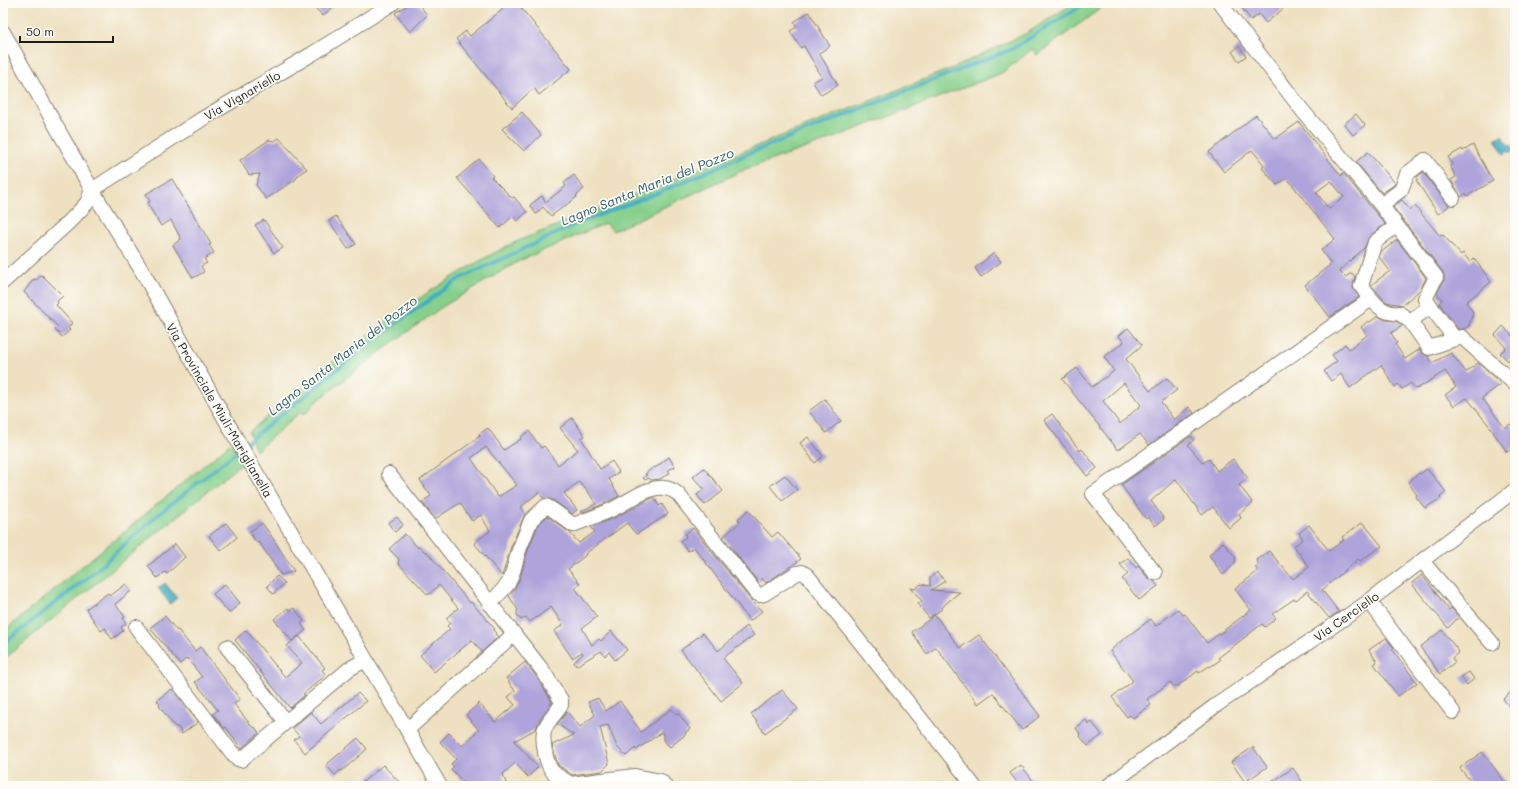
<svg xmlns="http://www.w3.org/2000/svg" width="1518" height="789" font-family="Mali,sans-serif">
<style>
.green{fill:#87d08c;stroke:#527654}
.water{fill:#41abc0;stroke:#2e646e}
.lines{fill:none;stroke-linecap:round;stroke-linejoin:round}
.stream{stroke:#41abc0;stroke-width:3.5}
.building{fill:#aea3da;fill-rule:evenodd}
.minor-casing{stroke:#857e6e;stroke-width:16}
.minor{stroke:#fff;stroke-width:14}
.labels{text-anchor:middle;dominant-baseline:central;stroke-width:3.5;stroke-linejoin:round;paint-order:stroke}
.street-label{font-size:12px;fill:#1c1c1c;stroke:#fdfcf7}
.water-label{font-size:13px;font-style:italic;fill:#2d5c66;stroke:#fdfcf7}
</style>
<rect width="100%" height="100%" fill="#fdfcf7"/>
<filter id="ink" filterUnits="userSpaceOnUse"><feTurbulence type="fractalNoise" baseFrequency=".025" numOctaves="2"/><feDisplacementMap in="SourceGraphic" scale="8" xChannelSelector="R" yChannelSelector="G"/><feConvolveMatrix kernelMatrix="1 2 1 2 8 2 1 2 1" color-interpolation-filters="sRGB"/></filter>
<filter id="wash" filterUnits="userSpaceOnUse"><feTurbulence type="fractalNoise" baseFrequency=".012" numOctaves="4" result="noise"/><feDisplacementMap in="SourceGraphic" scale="16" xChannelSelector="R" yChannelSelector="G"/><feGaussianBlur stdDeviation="0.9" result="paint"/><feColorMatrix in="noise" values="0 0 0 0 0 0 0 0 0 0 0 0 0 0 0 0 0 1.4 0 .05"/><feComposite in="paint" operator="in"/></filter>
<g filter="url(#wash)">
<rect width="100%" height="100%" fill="#eee0c0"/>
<g class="green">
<path d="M1074,3H1108L1037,55L1032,49L1002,73L823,142L746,169L613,231L606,223L519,261L442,307L385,348L312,405C309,412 308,414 299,413L256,451L249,432C282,405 314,377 348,350C399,310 455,273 513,243L955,67L1027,33Z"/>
<polygon points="231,443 243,462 3,660 3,632"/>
</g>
<g class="water">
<polygon points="1502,135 1509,146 1511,145 1515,150 1510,153 1508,151 1504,154 1495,139"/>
<polygon points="165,583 177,598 170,604 158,588"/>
</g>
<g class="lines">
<g class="stream">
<polyline points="246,443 384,332 459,279 581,222 658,193 750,153 1012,49 1086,3"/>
<polyline points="3,644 92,574 160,513 235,453"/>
</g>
</g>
<g id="blocks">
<g class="building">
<polygon points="310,3 337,3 323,16"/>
<polygon points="411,3 418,3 427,15 410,32 395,13"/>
<polygon points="498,3 517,3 571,69 539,95 534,88 512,108 456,39 466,31 470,36 503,9"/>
<polygon points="1238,3 1290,3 1266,23 1259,14 1251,20"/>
<polygon points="809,12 830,46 819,53 838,85 821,95 813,82 822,77 804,46 801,48 790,31 797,27 794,22"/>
<polygon points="1239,46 1246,56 1239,61 1232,52"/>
<polygon points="522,112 541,135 524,151 502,129"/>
<polygon points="1356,114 1365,125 1353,135 1344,124"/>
<path d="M1256,115L1275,139L1299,122L1341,176L1343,173L1385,224L1370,236L1365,247L1339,271L1345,277L1352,273L1355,277L1353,288L1359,297L1330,317L1305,285L1331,264L1321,250L1335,239L1287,178L1277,185L1262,168L1264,165L1252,150L1224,172L1209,152ZM1331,181L1344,197L1329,209L1316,192Z"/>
<polygon points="279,138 307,169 299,174 296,179 266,199 256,185 260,174 249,175 240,160 269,140 274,141"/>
<polygon points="1473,145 1493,181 1467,196 1466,193 1461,197 1451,180 1456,177 1450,166 1452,164 1448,157 1462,149 1463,151"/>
<polygon points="1368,152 1395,183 1394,185 1382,193 1356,162"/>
<polygon points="479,159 493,176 491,177 512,198 514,197 527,212 517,221 513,216 500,228 457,178"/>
<polygon points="1423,172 1449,206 1438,214 1416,180 1418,179 1417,177"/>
<polygon points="574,175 584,189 576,196 577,197 551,216 543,207 536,214 530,205 542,196 546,202 566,186 564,183"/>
<polygon points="172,179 211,244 209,245 214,253 204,259 207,263 201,266 204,272 193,278 173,245 181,239 171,220 161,226 147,203 150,202 146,194"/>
<polygon points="1402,200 1410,210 1415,206 1440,236 1443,235 1461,255 1463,253 1470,262 1474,258 1491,282 1466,302 1473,312 1469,326 1464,329 1458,329 1439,303 1442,300 1437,293 1444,280 1444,276 1443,272 1393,207"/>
<polygon points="336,216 356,244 348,249 329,221"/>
<polygon points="264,220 283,248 274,253 255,225"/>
<polygon points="1397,240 1426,278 1420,290 1402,305 1386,302 1371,285 1390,271 1379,257 1381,252"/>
<polygon points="994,253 1001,262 981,277 975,268"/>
<polygon points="42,275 63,296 57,301 58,303 56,305 72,323 68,328 70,330 62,337 55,330 58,327 24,292 34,279 36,280"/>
<polygon points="1378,316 1385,320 1396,321 1402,326 1391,333 1397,343 1395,344 1405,359 1420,349 1422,353 1428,356 1432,363 1451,353 1466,372 1478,363 1498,381 1501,384 1482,398 1505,428 1510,424 1515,430 1515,446 1507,452 1493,432 1494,432 1467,398 1454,406 1445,395 1456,387 1445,371 1417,389 1416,388 1415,389 1411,383 1402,389 1398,384 1395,387 1381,365 1350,388 1341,374 1331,381 1324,371 1337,361 1332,355 1345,344 1349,349 1367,335 1361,327 1368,321 1370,322"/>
<polygon points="1503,326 1515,339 1515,358 1513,356 1508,361 1500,353 1506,348 1495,335"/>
<path d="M1128,328L1142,345L1126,359L1150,391L1167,378L1177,390L1161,402L1174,420L1189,407L1194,413L1149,445L1140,434L1118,450L1062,379L1077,368L1092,387L1114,371L1104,357L1124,342L1119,336ZM1124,383L1141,405L1120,424L1103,401Z"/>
<polygon points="825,399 841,421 826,433 809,411"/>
<polygon points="1052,414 1080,451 1082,449 1097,468 1087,476 1044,420"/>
<path d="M572,418L585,436L581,438L600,469L612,461L619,472L609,479L619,496L603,504L581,513L580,512L596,504L589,493L579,482L564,493L577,510L572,514L553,500L543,498L539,492L521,507L525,514L511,547L502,576L474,543L490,531L481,515L472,521L460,503L435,519L422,502L431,496L420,480L480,436L479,434L488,428L504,450L521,439V437L529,431L541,448L544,446L558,465L578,450L560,428ZM486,447L517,485L498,497L471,458Z"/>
<polygon points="1191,436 1194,440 1188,445 1203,463 1209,459 1217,471 1233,459 1248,478 1239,485 1253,503 1239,514 1241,518 1229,528 1213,507 1202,515 1176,479 1151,501 1164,519 1155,526 1148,517 1146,519 1121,485"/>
<polygon points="808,437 823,456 815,463 800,443"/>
<polygon points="669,457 675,467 668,470 670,473 660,479 651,480 649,478 645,480 643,478 647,475 645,474 654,467 655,468"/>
<polygon points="704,468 723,491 705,505 697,495 704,489 693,477"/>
<polygon points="1427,469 1446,492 1440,497 1441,498 1425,508 1416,497 1417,495 1408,482 1419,473 1420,474"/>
<polygon points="785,475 797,490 782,501 770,486"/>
<polygon points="654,497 659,506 662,504 668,514 637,534 635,533 627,523 585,554 586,555 568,569 580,584 575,588 597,617 582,628 592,645 599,639 601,641 611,631 627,650 615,660 609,652 605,656 601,651 576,666 574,662 583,654 582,652 572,658 554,631 563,625 551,607 530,622 526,617 521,620 517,615 517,611 518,610 509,596 515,589 520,578 527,553 538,525 547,516 569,532 579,543 595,532 591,527 614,518"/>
<polygon points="748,510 772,537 778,532 801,559 766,583 762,578 758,582 723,537 740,522 738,519"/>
<polygon points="397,517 403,525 395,532 388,523"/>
<polygon points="226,523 237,537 221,551 209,536"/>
<polygon points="262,523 270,534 294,571 281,575 259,542 257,543 249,532"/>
<polygon points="1362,523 1364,524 1382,546 1360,561 1358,559 1322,590 1339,612 1329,618 1307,591 1296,600 1294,599 1272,614 1276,618 1265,627 1262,624 1218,658 1220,660 1210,667 1209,666 1199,673 1198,671 1175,688 1170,682 1147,699 1151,705 1133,718 1130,715 1127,717 1112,697 1133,681 1110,651 1121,641 1151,619 1156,626 1178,609 1183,615 1185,614 1207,643 1251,610 1235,589 1258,571 1255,567 1259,564 1256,560 1269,551 1293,579 1309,567 1294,546 1303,539 1299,533 1309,525 1329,551 1344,540 1342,537"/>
<polygon points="693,528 749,598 762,611 750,621 694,547 688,551 680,541 686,537 685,534"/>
<polygon points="405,534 418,548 420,547 425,552 427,552 470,603 471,602 495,629 493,630 496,633 495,634 498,637 482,652 472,640 434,672 420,655 450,629 447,626 450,623 446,618 458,608 439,585 428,595 398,563 399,559 389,549"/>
<polygon points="1223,542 1236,558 1235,563 1223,575 1209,555"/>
<polygon points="175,544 185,557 167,574 165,572 157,578 148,566"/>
<polygon points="1128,558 1136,568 1138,566 1148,578 1154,581 1158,586 1139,600 1122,579 1128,574 1120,564"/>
<polygon points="937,572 945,581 931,590 960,592 945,604 942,608 942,609 929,618 918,604 922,601 911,588 915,589 921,584 930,586 930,578"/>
<polygon points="1422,575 1449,610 1451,608 1459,617 1448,628 1412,584 1413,582"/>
<polygon points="277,576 285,583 273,594 267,586"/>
<polygon points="126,584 131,591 115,604 125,617 123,618 126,624 121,627 123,631 112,639 105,628 101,631 86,609 108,593 110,596"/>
<polygon points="225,584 240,603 229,613 213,594"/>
<polygon points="288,608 290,611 294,608 304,621 301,624 306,630 292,641 274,619"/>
<polygon points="935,615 960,648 979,635 1040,716 1022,730 993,693 978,704 936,647 927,654 912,632"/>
<polygon points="165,616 177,631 178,630 195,651 200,647 240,699 234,704 253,728 255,727 259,733 241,749 226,727 224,728 213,714 218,710 195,682 202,677 187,658 180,664 150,628"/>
<polygon points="747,626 754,635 723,658 743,683 721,701 681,650 703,633 718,651"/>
<polygon points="246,630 285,677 302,663 287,646 299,636 325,668 322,670 326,675 303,694 305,695 290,708 235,640"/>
<polygon points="1442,630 1459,652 1452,658 1455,662 1440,674 1420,647"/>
<polygon points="1386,638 1394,648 1392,649 1417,683 1398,696 1374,664 1377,662 1369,650"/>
<polygon points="525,662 536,676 552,702 540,719 536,729 514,741 538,767 528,777 515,763 503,774 507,786 467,786 451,769 454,767 451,764 456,759 440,742 449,733 462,746 479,730 466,715 479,703 495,722 515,705 508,697 515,691 506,678"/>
<polygon points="1469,672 1474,679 1467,685 1461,677"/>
<polygon points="1515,688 1515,713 1503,699"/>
<polygon points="172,689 198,722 182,734 178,727 175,727 159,706 160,705 157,700"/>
<polygon points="782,690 798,709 765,733 751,714"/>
<polygon points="358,693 366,701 305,753 294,740 299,736 292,728 311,712 321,724"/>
<polygon points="598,698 606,711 620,701 641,732 671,709 677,714 678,713 690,729 685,733 686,734 670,747 665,742 662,732 636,750 635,748 626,756 617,747 608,725 600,727 609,764 602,771 572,775 558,765 552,745 574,735 557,724 567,712 580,727 595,715 588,702"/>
<polygon points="1086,720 1089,724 1092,722 1102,735 1088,746 1079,735 1080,734 1076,728"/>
<polygon points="358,738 367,749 342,771 341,770 335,775 326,765"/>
<polygon points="1253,747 1267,767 1245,782 1231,762"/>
<polygon points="1482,752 1508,786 1474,786 1460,768"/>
<polygon points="383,765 403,786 358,786"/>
<polygon points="1021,765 1037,786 1020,786 1010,773"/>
<polygon points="1293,768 1305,786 1266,786"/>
</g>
</g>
</g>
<g filter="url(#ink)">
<use href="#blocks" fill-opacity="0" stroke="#857e6e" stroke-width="1"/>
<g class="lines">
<g class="minor-casing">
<g id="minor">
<polyline points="1220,3 1302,110 1381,205 1436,277 1425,299 1455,339 1462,337 1515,384"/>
<polyline points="3,32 92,190 142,271 237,440 440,786"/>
<polyline points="1381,205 1401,190 1407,174 1425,160 1453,198"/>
<path d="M1396,226L1375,242L1361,286C1371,299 1381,315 1399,313L1410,321"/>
<polyline points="3,282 69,222 87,203 92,190 202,119 312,54 393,3"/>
<polyline points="1431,306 1410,321 1429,348 1455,339"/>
<path d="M389,474L543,671L561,700V705C556,714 547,721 544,731C542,742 546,766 554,773C559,777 565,780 570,784L635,776L661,781L665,786"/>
<polyline points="1422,561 1492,643"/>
<polyline points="1155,573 1093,494 1371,299"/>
<polyline points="1369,601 1453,712"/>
<path d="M490,604L508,584L512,575L519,550L531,520L546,506C551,507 567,521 573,525C585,520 598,516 611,510C631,501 657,476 678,494L756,593L760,595L764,594L797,573L802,572L807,575L974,786"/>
<polyline points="136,627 236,758 241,760 349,669 358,664 366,661"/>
<polyline points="227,647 286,722"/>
<polyline points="407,730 514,634"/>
<polyline points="1108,786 1215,706 1365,604 1515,490"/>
</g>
</g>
<use href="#minor" class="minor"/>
</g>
</g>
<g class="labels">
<g class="street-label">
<text transform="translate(242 95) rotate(-30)">Via Vignariello</text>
<text transform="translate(220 410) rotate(60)">Via Provinciale Miuli-Mariglianella</text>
<text transform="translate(1346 616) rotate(-35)">Via Cerciello</text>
</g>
<g class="water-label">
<text transform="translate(647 186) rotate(-22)">Lagno Santa Maria del Pozzo</text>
<text transform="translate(342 355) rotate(-38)">Lagno Santa Maria del Pozzo</text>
</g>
</g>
<rect width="1518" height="789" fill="none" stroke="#fdfcf7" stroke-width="16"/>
<path d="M20 36v6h93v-6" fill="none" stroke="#1c1c1c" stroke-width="2"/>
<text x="26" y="36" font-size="12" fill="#1c1c1c" stroke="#fdfcf7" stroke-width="3" paint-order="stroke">50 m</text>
</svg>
